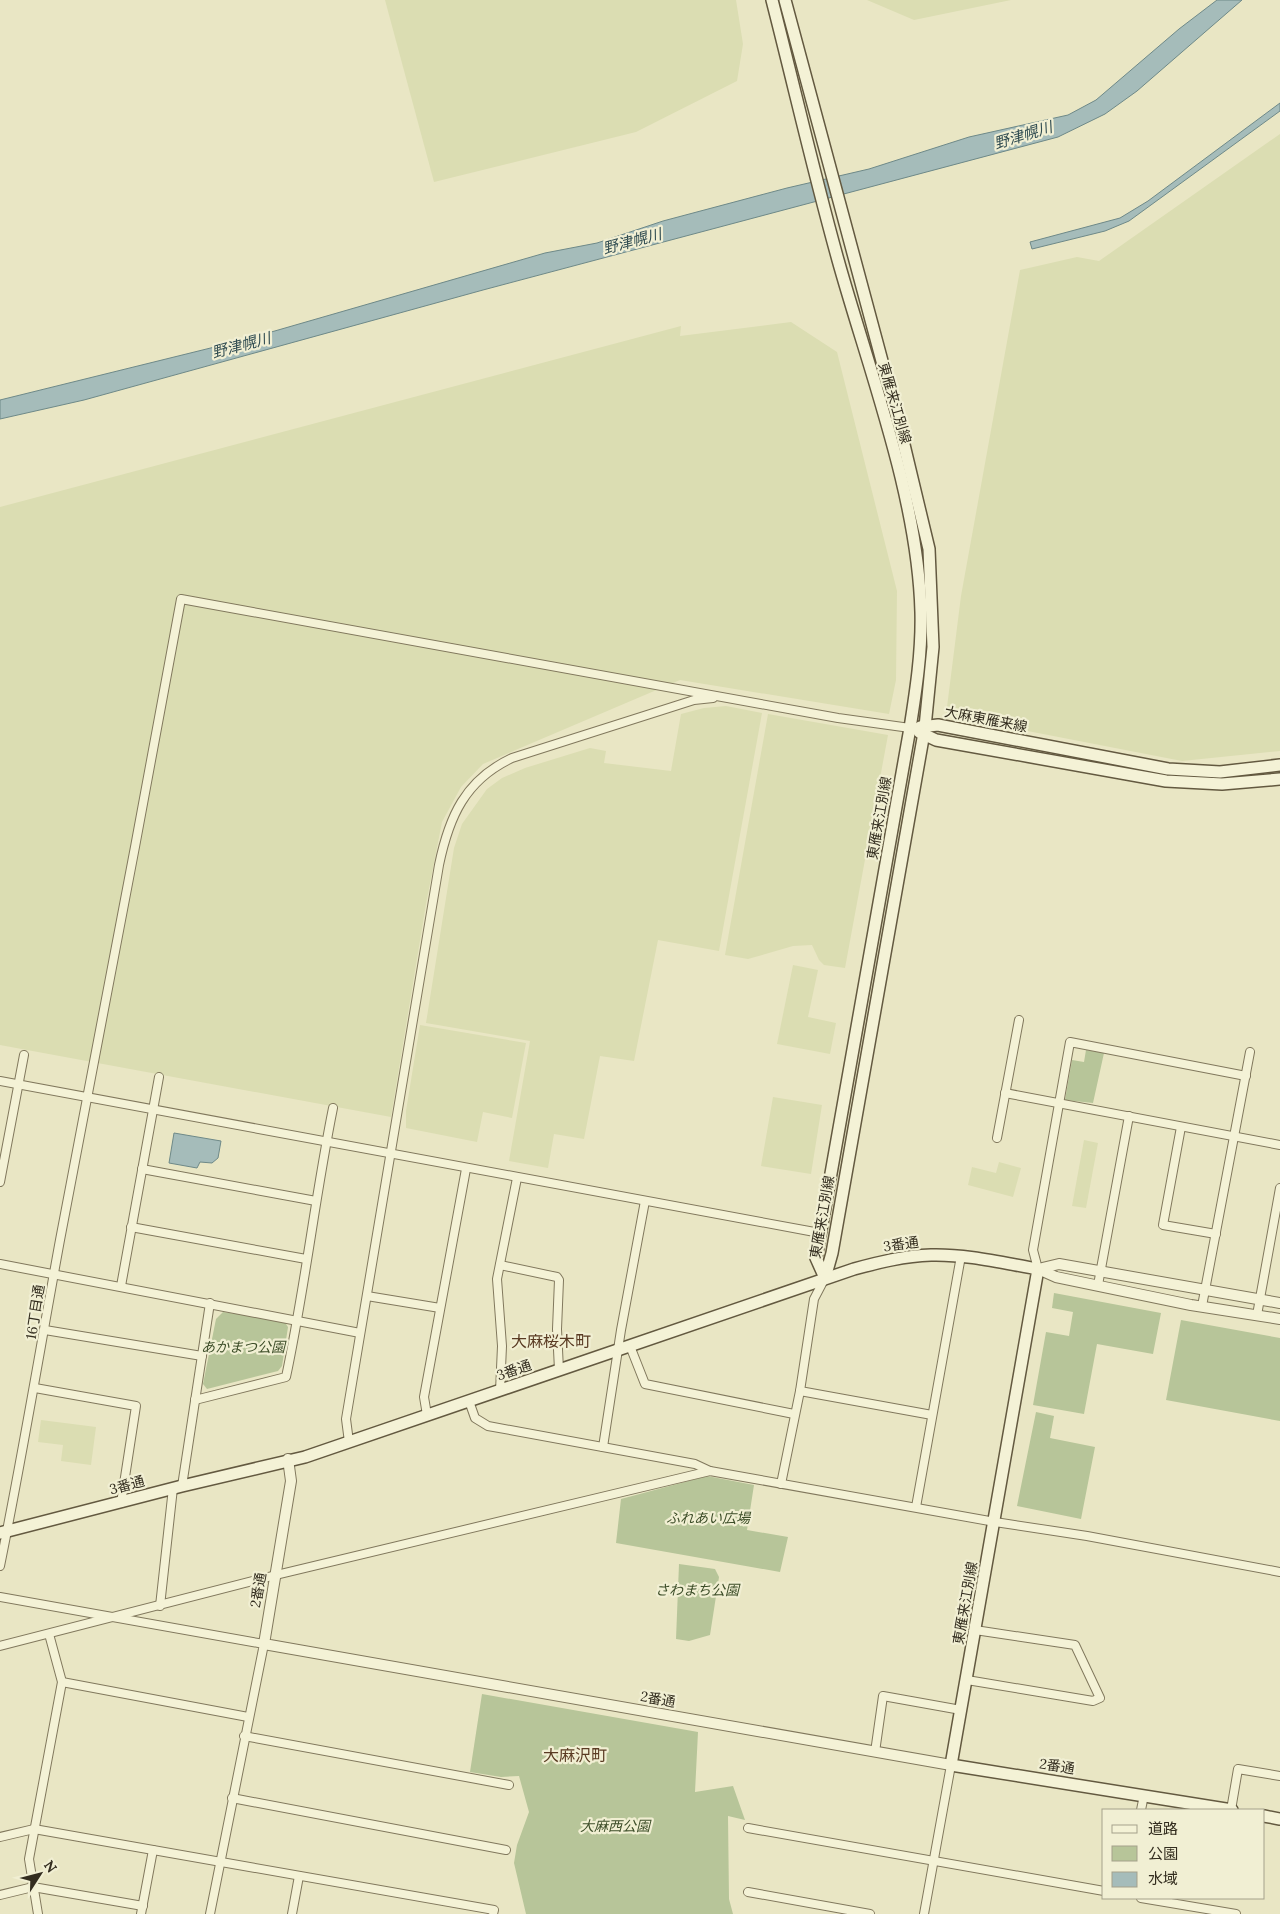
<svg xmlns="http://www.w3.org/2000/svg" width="1280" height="1914" font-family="Lora,'Noto Sans JP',serif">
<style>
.farmland{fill:#dbddb2}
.green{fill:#b7c599}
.water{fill:#a5bcba;stroke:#6e8988}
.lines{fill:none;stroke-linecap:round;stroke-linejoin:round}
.minor-casing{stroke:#81785d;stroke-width:10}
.tertiary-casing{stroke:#81785d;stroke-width:12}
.secondary-casing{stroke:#635940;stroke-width:14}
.minor{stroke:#f4f2d6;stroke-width:8}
.tertiary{stroke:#f4f2d6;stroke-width:10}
.secondary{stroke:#f4f2d6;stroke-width:11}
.labels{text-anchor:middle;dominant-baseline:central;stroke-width:4.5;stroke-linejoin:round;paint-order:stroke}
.street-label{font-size:14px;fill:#332d1f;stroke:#f1efd3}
.park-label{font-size:14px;font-style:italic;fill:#3c4d28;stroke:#f1efd3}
.water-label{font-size:15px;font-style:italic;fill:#304c51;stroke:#f1efd3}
.quarter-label{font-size:16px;fill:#5a3b23;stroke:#f1efd3}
</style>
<rect width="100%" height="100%" fill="#e9e6c4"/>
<g class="farmland">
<polygon points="385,0 736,0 743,44 737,81 636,132 434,182"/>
<polygon points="867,0 1011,0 914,20"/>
<polygon points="1280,134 1280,751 1182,761 946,715 961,596 1020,270 1077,257 1099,261"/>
<polygon points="791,322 837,352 897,591 896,680 889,714 680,680 483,764 461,787 442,822 426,904 391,1117 0,1045 0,507 681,326 680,336"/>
<polygon points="726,706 762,713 719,951 658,940 634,1061 600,1056 584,1139 554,1134 548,1168 509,1161 530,1041 426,1023 454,848 462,824 487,789 502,778 525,768 590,748 606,751 604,763 671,771 681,714 704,708"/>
<polygon points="768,714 888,735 845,968 824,965 819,960 812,945 793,946 748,959 725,955"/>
<polygon points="793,965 818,970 808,1017 836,1023 830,1054 777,1044"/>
<polygon points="420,1025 526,1043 512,1118 483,1112 477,1142 406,1128 406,1111"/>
<polygon points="773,1097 822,1105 811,1174 761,1166"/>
<polygon points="1084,1140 1098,1143 1086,1208 1072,1206"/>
<polygon points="999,1162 1021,1168 1013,1197 968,1185 972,1167 996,1173"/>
<polygon points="41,1420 96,1427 91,1465 61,1461 63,1445 38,1442"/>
</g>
<g class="green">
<polygon points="1086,1050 1104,1053 1093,1103 1065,1100 1072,1060 1084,1062"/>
<polygon points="1054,1293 1161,1313 1153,1354 1097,1344 1084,1414 1033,1405 1046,1332 1069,1336 1073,1312 1052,1308"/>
<polygon points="223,1312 284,1321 288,1327 282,1366 278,1371 207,1389 203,1384 216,1319"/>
<polygon points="1181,1320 1280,1338 1280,1421 1166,1400"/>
<polygon points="1036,1412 1054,1416 1050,1438 1095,1447 1081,1519 1017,1506"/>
<polygon points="707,1476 754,1485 747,1530 788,1537 780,1572 616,1543 621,1499"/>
<polygon points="679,1564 715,1569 719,1577 710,1635 689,1641 676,1639"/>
<polygon points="482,1694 698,1732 695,1792 733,1786 745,1820 728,1816 729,1899 733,1914 526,1914 514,1863 517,1845 529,1812 519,1776 501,1777 470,1772"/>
</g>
<g class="water">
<polygon points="1217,0 1242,0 1137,91 1105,114 1058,137 483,290 84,400 0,419 0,400 247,339 545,253 597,243 663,221 787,188 869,169 969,137 1068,115 1096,100 1179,29"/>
<polygon points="1280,103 1280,111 1129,221 1105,231 1032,249 1030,242 1120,218 1148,201"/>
<polygon points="174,1133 221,1141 218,1158 212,1163 200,1162 197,1168 169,1163"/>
</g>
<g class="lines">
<g class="minor-casing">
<g id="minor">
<path d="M0,1081C274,1131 547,1183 820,1233"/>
<polyline points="1005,1093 1280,1145"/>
<polyline points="1181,1127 1163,1225 1216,1234"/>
<polyline points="997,1138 1019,1020"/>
<polyline points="142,1169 316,1201"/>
<polyline points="0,1182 24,1055"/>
<polyline points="131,1227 306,1259"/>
<polyline points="0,1264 360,1333"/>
<polyline points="500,1265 557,1277 559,1280 557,1329 559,1370"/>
<polyline points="1038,1269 1033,1250 1070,1042 1246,1076"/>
<polyline points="1098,1285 1129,1116"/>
<polyline points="121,1286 159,1077"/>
<polyline points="367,1296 440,1308"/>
<polyline points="1202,1306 1250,1052"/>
<polyline points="1257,1315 1280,1188"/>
<polyline points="45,1330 202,1356"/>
<polyline points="630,1346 645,1384 794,1414"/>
<polyline points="35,1388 136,1406 121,1503"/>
<polyline points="500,1391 502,1346 497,1279 517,1178"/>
<polyline points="800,1391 932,1415"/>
<path d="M195,1400L286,1377C305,1288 315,1197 333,1108"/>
<polyline points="469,1401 475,1418 488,1426 695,1464 710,1471"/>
<polyline points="427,1415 424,1397 466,1169"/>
<path d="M349,1442L346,1419L439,865C449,817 465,780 512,758L694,700L713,698"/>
<polyline points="603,1447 621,1330 645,1201"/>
<polyline points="781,1484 800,1391 814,1299 825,1278"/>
<polyline points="182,1486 210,1303"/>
<polyline points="916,1507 961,1256"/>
<path d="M0,1566C22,1458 40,1349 60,1240C101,1026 142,813 181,599L838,718L910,728"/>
<polyline points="0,1597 264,1644 210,1914"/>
<polyline points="160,1606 173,1488"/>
<polyline points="0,1646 276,1575 710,1471 995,1522 1087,1536 1280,1572"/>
<polyline points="967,1680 1093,1701 1100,1698 1075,1645 975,1630"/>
<polyline points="62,1682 248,1717"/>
<polyline points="244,1736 509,1785"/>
<polyline points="875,1752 883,1696 961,1710"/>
<polyline points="232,1798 506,1850"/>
<polyline points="1141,1810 1144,1795"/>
<polyline points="1231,1810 1238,1769 1280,1776"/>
<polyline points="748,1828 1104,1891"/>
<polyline points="0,1837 34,1829 494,1910 493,1914"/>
<polyline points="748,1892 870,1914"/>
<polyline points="0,1895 33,1887 143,1906"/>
<polyline points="1141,1898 1236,1914"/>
<polyline points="38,1914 29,1859 62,1682 49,1634"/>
<polyline points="141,1914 153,1850"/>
<polyline points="292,1914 299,1876"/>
<polyline points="924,1914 951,1765"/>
</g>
</g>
<g class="tertiary-casing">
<g id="tertiary">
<polyline points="1038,1269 1056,1277 1191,1305 1280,1319"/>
<polyline points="1038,1269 1059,1264 1280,1303"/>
<polyline points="288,1459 291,1481 264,1644 951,1765"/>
</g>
</g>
<g class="secondary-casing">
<g id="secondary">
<path d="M772,0C794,86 814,174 838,260C869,371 918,497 921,612C922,651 916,690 910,728L816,1258L825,1278"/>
<polyline points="785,0 900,428 929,549 933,647 925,727 832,1253 825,1278"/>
<polyline points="920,727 938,725 1168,769 1220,772 1280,765"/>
<polyline points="919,732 936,740 1166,781 1222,784 1280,779"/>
<path d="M0,1533L182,1486L305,1457L854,1269C880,1262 904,1256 931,1255C966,1254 1003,1263 1038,1269L951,1765L1232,1810"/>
<polyline points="1264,1816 1280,1819"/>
</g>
</g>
<use href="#minor" class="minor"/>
<use href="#tertiary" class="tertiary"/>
<use href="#secondary" class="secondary"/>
</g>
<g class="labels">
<g class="street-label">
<text transform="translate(895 403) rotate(74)">東雁来江別線</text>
<text transform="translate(986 719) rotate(11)">大麻東雁来線</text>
<text transform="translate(879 818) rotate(-80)">東雁来江別線</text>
<text transform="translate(822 1217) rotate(-80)">東雁来江別線</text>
<text transform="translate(901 1244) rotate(-8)">3番通</text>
<text transform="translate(35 1312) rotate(-81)">16丁目通</text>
<text transform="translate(514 1370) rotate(-19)">3番通</text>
<text transform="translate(127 1485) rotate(-15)">3番通</text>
<text transform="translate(258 1590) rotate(-80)">2番通</text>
<text transform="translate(965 1603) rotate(-80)">東雁来江別線</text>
<text transform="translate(658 1699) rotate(10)">2番通</text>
<text transform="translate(1057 1766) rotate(9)">2番通</text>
</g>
<g class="park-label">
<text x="243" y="1347">あかまつ公園</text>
<text x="708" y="1518">ふれあい広場</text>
<text x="697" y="1590">さわまち公園</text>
<text x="615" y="1826">大麻西公園</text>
</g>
<g class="water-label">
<text transform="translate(1023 135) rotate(-17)">野津幌川</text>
<text transform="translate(632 241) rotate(-15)">野津幌川</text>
<text transform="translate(241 345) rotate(-15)">野津幌川</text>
</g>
<g class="quarter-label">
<text x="551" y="1341">大麻桜木町</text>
<text x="575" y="1755">大麻沢町</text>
</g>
</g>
<rect x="1102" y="1809" width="162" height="90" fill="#f1efd3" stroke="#a5a18b"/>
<rect x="1112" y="1825" width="25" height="8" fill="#f4f2d6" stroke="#a5a18b"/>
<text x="1148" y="1834" font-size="15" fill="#332d1f">道路</text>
<rect x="1112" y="1846" width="25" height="15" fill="#b7c599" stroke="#a5a18b"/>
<text x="1148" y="1859" font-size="15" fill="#332d1f">公園</text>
<rect x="1112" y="1872" width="25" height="15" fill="#a5bcba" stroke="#a5a18b"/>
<text x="1148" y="1884" font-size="15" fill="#332d1f">水域</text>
<g transform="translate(40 1874) rotate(54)" stroke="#f1efd3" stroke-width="4" paint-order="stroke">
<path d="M0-4L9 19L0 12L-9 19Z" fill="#332d1f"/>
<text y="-8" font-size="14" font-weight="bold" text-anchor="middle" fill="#332d1f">N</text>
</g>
</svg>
